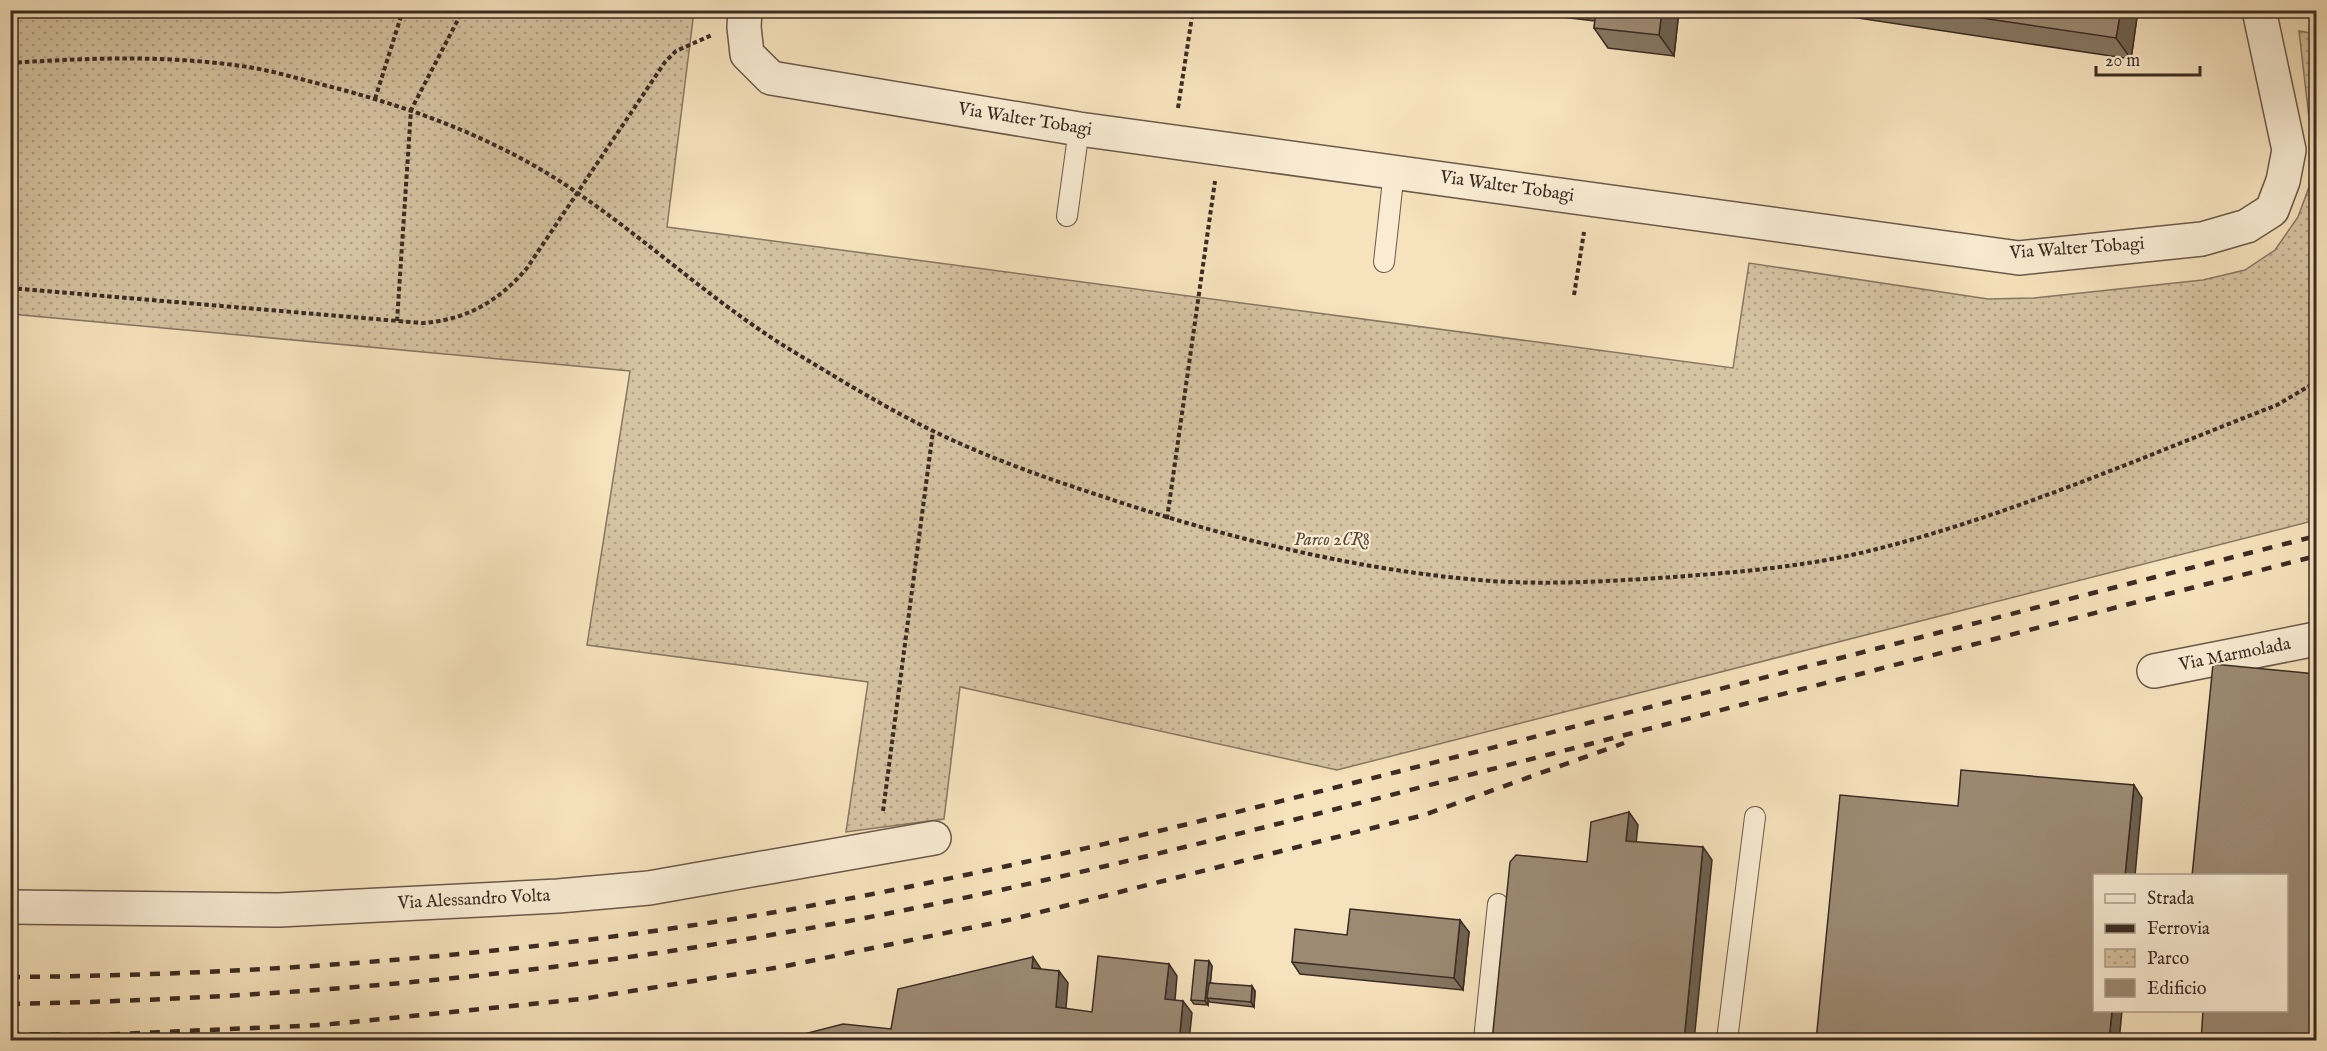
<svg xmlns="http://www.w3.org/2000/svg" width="2327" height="1051" font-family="'IM FELL English',serif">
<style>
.park{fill:url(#park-dots);stroke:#887763;stroke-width:1.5}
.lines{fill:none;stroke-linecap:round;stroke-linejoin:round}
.service-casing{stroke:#6a594a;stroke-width:22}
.minor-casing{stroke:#6a594a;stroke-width:36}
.path{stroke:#3b2b24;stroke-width:4;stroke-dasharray:4.5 3;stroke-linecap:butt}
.service{stroke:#f9ecd3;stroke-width:20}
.minor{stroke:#f9ecd3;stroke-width:33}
.rail{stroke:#3b2b24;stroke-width:4.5;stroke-dasharray:10 10;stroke-linecap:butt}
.wall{fill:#867763;stroke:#3b2b24;stroke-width:1.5}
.shaded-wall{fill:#6d6150;stroke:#3b2b24;stroke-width:1.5}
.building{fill:#9c8a73;stroke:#3b2b24;stroke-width:1.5}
.labels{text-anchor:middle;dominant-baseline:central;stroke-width:4.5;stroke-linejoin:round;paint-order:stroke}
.street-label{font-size:18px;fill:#3b2b24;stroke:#f9ecd3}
.park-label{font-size:18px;font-style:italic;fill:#5a493d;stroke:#f9ecd3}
</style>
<defs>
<pattern id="park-dots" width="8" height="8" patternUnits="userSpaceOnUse" patternTransform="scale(1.5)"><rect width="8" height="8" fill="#d6c3a2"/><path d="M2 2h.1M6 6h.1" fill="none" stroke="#af9f84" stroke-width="1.8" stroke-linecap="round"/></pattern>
</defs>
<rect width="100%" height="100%" fill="#f6e2bc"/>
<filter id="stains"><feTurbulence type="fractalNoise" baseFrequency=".00333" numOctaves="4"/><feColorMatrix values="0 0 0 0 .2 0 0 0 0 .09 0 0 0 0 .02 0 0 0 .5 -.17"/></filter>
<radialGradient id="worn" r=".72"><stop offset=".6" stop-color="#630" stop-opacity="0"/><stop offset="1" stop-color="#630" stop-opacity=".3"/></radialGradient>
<polygon class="park" points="10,11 694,11 667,227 1733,368 1749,263 1988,299 2034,298 2203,280 2245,270 2275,250 2298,217 2309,187 2312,144 2299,31 2316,34 2316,520 1337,770 960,687 944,819 846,832 868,682 587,645 630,371 11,314"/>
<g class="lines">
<g class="service-casing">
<g id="service">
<polyline points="1067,216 1079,129"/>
<polyline points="1384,262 1394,171"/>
<polyline points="1484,1040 1498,904"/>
<polyline points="1727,1040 1755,817"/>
</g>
</g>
<g class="minor-casing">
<g id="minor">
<polyline points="745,10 744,27 747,54 771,78 1079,129 2019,258 2202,239 2247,226 2272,210 2283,181 2289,150 2259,10"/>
<polyline points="2154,671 2316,639"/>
<polyline points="10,907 279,910 558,896 649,888 934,838"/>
</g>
</g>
<g class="path">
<path d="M10,63C86,58 166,55 241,66C265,69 289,76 312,82C406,105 499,138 579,194C652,244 718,306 794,352C839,379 884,407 931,430C986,457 1043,477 1101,496C1226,538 1359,571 1491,581C1551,585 1613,581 1673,577C1742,572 1811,566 1877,549C2014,514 2145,456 2277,405L2316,382"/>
<polyline points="375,99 403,10"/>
<polyline points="1178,108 1193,10"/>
<path d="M10,288L422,323C466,320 498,302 527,268L665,62L676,51L712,35"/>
<polyline points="1574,295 1584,232"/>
<polyline points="397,321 411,110 463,10"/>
<polyline points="1167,519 1215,181"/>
<polyline points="883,811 933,431"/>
</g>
<use href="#service" class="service"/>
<use href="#minor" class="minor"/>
<g class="rail">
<path d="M10,977C267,975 523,955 776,912C1021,869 1262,806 1503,745C1774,675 2045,605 2316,536"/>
<path d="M10,1004C267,999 523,978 776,934C1006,895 1231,836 1457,778C1744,705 2030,629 2316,556"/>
<polyline points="10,1034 95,1035 321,1025 582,999 781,967 1013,919 1424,815 1624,743"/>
</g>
</g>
<g class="wall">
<polygon points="1504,10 1679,10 1674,56 1608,48 1594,28 1595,21"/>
<polygon points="1805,10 2138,10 2131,59"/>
<polygon points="1469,932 1463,990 1300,974 1292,962 1347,935"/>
<polygon points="1212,966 1210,983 1255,991 1254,1007 1210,1002 1208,1000 1208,1005 1194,1004 1191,1000"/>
</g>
<g class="shaded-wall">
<polygon points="1662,10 1679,10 1674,56 1659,35"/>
<polygon points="2121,10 2138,10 2131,59 2116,38"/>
<polygon points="2134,785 2142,798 2135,876 2125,876"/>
<polygon points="1629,812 1638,825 1635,853 1626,841"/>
<polygon points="1703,847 1712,860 1694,1041 1684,1041"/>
<polygon points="1460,920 1469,932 1463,990 1454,978"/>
<polygon points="1033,957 1041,969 1040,980 1032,968"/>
<polygon points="1209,961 1212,966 1209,998 1207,998 1208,1000 1208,1005 1205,1001"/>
<polygon points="1169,964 1177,976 1174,1012 1165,999"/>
<polygon points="1059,971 1068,983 1065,1020 1056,1007"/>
<polygon points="1252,986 1255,991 1254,1007 1251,1002"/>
<polygon points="1183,1001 1192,1013 1189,1041 1180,1033"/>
<polygon points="2112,1011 2122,1011 2119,1041 2109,1041"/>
</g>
<g class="building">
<polygon points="1596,10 1662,10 1659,35 1594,28"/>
<polygon points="1928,10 2121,10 2116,38"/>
<polygon points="2213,664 2316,674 2316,1041 2201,1041 2203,1011 2286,1011 2286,876 2192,876"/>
<polygon points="1961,770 2134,785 2125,876 2094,876 2094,1011 2112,1011 2109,1041 1816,1041 1840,795 1958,806"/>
<polygon points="1629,812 1626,841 1703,847 1684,1041 1492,1041 1510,862 1516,855 1587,862 1591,822"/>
<polygon points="1350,909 1460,920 1454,978 1292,962 1295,929 1347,935"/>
<polygon points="1098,956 1169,964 1165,999 1183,1001 1180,1033 1257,1041 777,1041 843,1024 891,1029 898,989 1033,957 1032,968 1059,971 1056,1007 1092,1012"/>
<polygon points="1195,960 1209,961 1205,1001 1191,1000"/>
<polygon points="1209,983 1252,986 1251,1002 1207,998"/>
</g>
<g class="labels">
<g class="street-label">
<text transform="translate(1025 120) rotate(9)">Via Walter Tobagi</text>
<text transform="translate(1507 187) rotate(8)">Via Walter Tobagi</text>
<text transform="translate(2077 249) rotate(-4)">Via Walter Tobagi</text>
<text transform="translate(2235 655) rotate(-11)">Via Marmolada</text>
<text transform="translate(474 900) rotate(-3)">Via Alessandro Volta</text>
</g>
<g class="park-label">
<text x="1332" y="540">Parco 2CR8</text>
</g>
</g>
<rect width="2327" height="1051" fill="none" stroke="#f6e2bc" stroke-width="36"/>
<rect x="12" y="12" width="2303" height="1027" fill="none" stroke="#3b2b24" stroke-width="3"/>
<rect x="18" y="18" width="2291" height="1015" fill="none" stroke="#3b2b24" stroke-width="1.5"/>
<rect x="2093" y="874" width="195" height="138" fill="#f9ecd3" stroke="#ad9f8d" stroke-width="1.5"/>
<rect x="2105" y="894" width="30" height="9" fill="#f9ecd3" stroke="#ad9f8d" stroke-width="1.5"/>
<text x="2147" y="904" font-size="18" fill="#3b2b24">Strada</text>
<rect x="2105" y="924" width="30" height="9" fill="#3b2b24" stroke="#ad9f8d" stroke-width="1.5"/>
<text x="2147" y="934" font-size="18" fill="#3b2b24">Ferrovia</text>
<rect x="2105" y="949" width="30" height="18" fill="url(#park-dots)" stroke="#ad9f8d" stroke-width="1.5"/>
<text x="2147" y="964" font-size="18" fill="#3b2b24">Parco</text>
<rect x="2105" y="979" width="30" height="18" fill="#9c8a73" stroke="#ad9f8d" stroke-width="1.5"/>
<text x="2147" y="994" font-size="18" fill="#3b2b24">Edificio</text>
<path d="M2096 66v9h104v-9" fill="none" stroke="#3b2b24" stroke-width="3"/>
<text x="2105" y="66" font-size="18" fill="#3b2b24" stroke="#f9ecd3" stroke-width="4.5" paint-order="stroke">20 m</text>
<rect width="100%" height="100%" filter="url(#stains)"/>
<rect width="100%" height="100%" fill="url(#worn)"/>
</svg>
